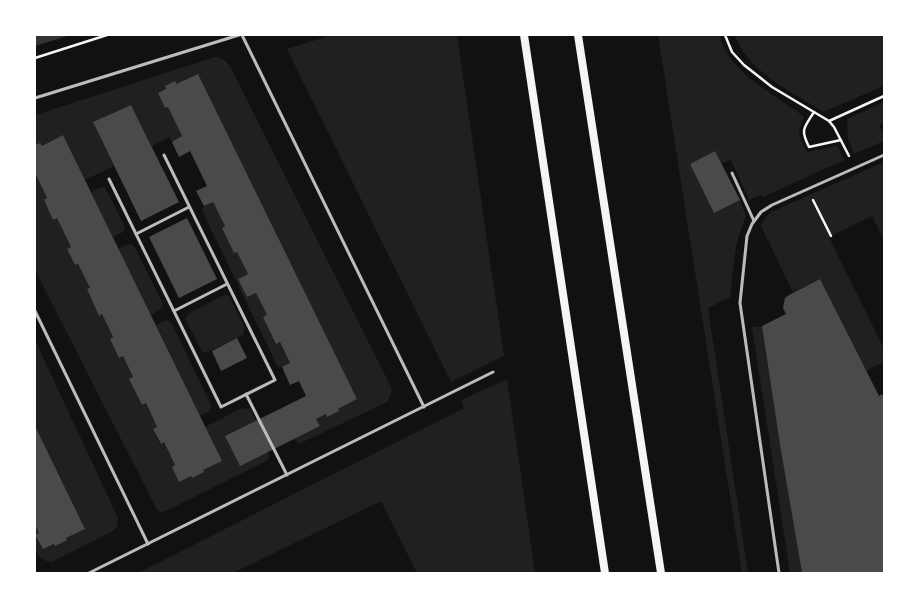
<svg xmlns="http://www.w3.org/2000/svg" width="919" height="608" font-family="Inter,sans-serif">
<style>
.green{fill:#202020}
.water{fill:#333}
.building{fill:#4a4a4a}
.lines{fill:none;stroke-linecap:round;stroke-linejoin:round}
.path{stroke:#f5f5f5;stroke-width:2.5}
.service{stroke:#bcbcbc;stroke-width:3}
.secondary{stroke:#f5f5f5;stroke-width:8}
</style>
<rect width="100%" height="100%" fill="#111"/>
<g class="green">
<polygon points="332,35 457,35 504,356 451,382 287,49"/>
<path d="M658,35H720C726,71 776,95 803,116C804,121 801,123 800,128C797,136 804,145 807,152L837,146L844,160L763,197L760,195L749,200L731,160L721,163L715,151L690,164L714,213L740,200L746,217C734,242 733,269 730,297L708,308L748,573H742Z"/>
<path d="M735,35H884V86L823,112C794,93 746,71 735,35Z"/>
<path d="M215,57C223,57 227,62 231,68L392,389L390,396L387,402L299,444L294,439L320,426L316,419L326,414L327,416L338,409L357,399L198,74L176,84L174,82L165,86L166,89L158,93L165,108L168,107L182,136L172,142L169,137L152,146L131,105L93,122L114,166L85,180L63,135L42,146L40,143L35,145V115Z"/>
<polygon points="884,102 884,123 879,125 884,136 884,141 854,154 848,139 847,119"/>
<polygon points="884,162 884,240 872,216 829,237 884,349 884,362 866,371 820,279 793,292 761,226 765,218 771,212"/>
<polygon points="35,173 47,198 44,200 53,220 57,218 71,247 67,249 75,265 78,264 90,288 87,290 99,315 102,314 113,337 110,339 119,358 123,356 133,377 129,379 142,405 146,403 157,427 153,429 160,444 164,442 175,465 172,467 179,481 191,476 192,478 203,472 205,427 242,408 250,409 256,421 225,436 268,452 269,457 268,460 166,511 161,512 157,510 35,270"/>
<polygon points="101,187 104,187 106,189 125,227 123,232 113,237 91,192"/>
<polygon points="213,202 225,226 222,228 234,253 237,252 248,274 238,279 247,297 256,293 290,363 282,367 278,367 202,211 204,206"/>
<polygon points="128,244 131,244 134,246 163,304 160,310 151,315 118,249"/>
<polygon points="224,295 229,296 245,328 243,335 205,353 202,352 185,319 188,314"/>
<polygon points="166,320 171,322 211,405 210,411 200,416 156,325"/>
<polygon points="762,326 780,445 802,573 790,573 752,327"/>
<path d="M35,340L118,518L117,527L113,531L52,562C31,560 35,541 35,525L39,533L36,535L43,549L85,529L35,426Z"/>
<polygon points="507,379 535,573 417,573 381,501 233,573 138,573 464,408 461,400"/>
</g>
<polygon class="water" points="35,35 71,35 35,46"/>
<g class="building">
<polygon points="198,74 357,399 338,409 339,411 327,417 326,414 316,419 320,426 240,466 225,436 306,396 299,381 290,385 282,367 290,363 280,342 276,344 263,317 267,315 256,293 247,297 238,279 248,274 237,252 234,253 222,228 225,226 213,202 204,206 196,191 207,186 190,151 179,157 172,142 182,136 168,107 165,108 158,93 166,89 165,86 175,81 176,84"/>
<polygon points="131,105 179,202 141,221 93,122"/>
<polygon points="63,135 222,461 203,470 204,472 192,478 191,476 179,482 172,467 175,465 164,442 161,444 153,429 157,427 146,403 142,405 129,379 133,377 123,356 119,358 110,339 113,337 102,314 99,316 87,289 90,288 78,264 75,265 67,249 71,247 57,218 53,220 44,200 47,198 35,173 35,145 40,143 42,146"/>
<polygon points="715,151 740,200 714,213 690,164"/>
<polygon points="187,218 217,279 179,298 149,237"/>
<polygon points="820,279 879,396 882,394 884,399 884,573 817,573 817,572 802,573 780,445 762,326 786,314 783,308 785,298 789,295"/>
<polygon points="237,338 247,358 221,371 212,351"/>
<polygon points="35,426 85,529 66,538 67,540 55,546 54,544 43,549 35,535 39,533 35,525"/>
</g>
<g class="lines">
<g class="path">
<polyline points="725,35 732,52 744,65 772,87 829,121 834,127 849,156"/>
<polyline points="35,58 107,35"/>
<path d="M814,112C804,128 800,129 809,147L841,140"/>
<polyline points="829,121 884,96"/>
<polyline points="813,200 831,236"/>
</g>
<g class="service">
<polyline points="242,35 424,407"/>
<polyline points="35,98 239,35"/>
<polyline points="732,173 754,221"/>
<polyline points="109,179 221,407 275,380 164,155"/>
<polyline points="136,234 189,207"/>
<polyline points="35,311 148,544"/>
<polyline points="174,311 227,284"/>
<polyline points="246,394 287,475"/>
<polyline points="89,573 493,372"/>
<polyline points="779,573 740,303 747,236 752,224 761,212 772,205 884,155"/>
</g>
<g class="secondary">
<polyline points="524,35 605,573"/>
<polyline points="578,35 661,573"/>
</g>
</g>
<rect width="919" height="608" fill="none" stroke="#ffffff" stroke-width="72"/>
</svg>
